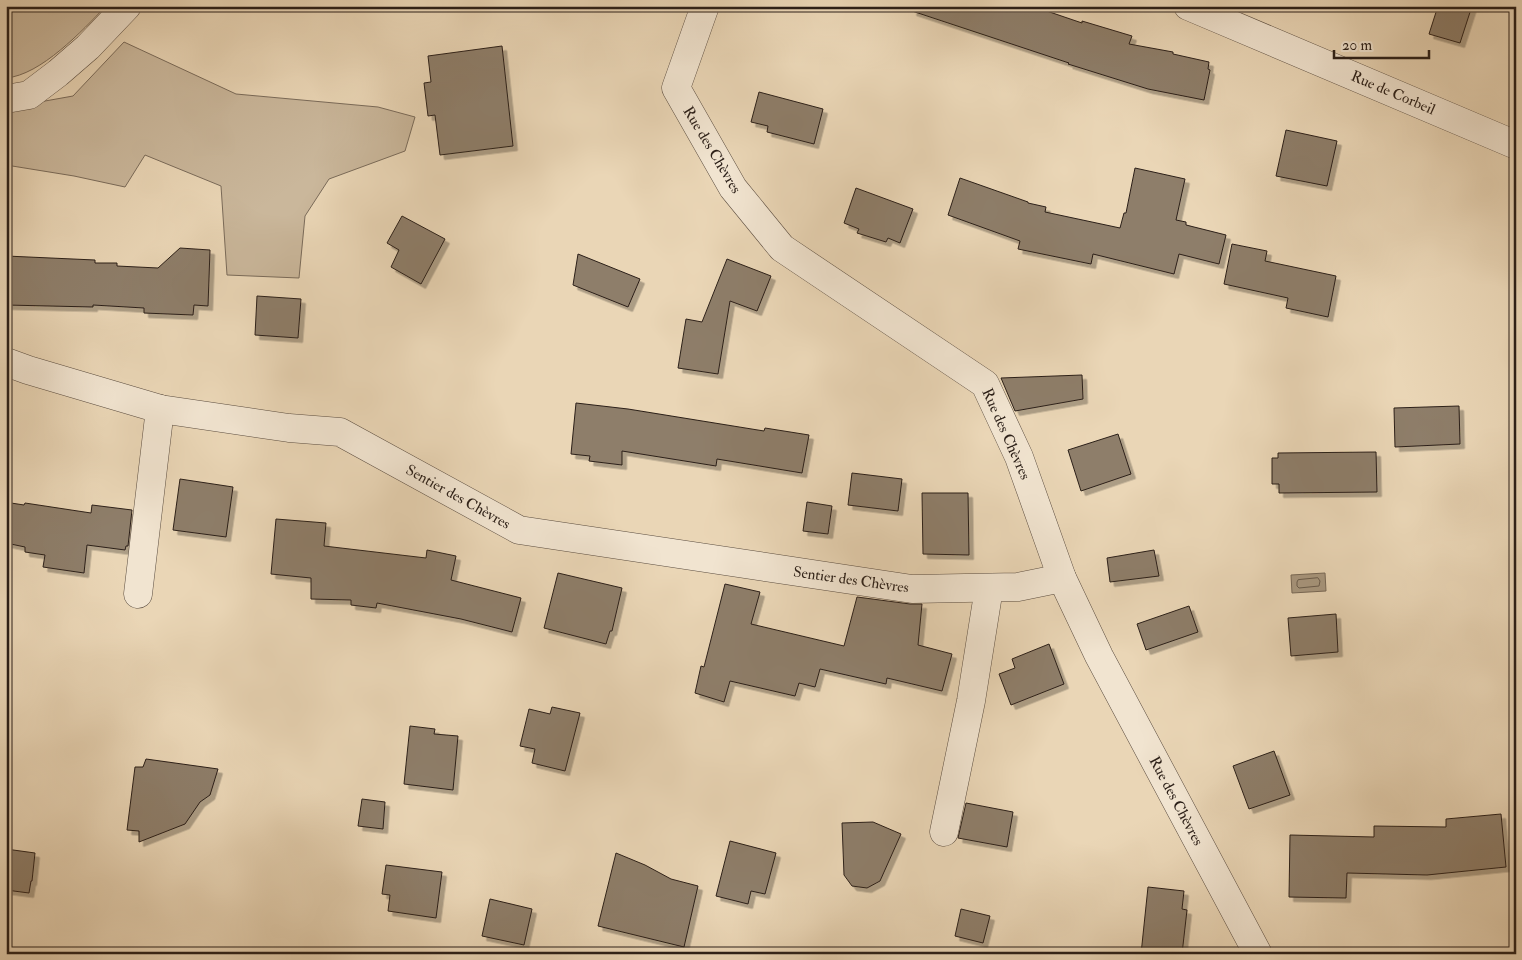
<svg xmlns="http://www.w3.org/2000/svg" width="1522" height="960" font-family="'IM FELL Double Pica',serif">
<style>
.green{fill:#cab79b;stroke:#7a6b5a}
.water{fill:#a99880;stroke:#776856}
.lines{fill:none;stroke-linecap:round;stroke-linejoin:round}
.shore{stroke:#6a5c4c;stroke-width:1}
.building{fill:#8e7e6a;stroke:#2b1f18;filter:url(#shadow)}
.minor-casing{stroke:#5b4d40;stroke-width:29}
.minor{stroke:#f1e4d0;stroke-width:28}
.labels{text-anchor:middle;dominant-baseline:central;stroke-width:4;stroke-linejoin:round;paint-order:stroke}
.street-label{font-size:15px;fill:#2b1f18;stroke:#f1e4d0}
</style>
<defs>
<filter id="shadow"><feDropShadow dx="4.5" dy="4.5" stdDeviation="0" flood-color="#0004"/></filter>
</defs>
<rect width="100%" height="100%" fill="#ead6b6"/>
<filter id="stains"><feTurbulence type="fractalNoise" baseFrequency=".004" numOctaves="4"/><feColorMatrix values="0 0 0 0 .2 0 0 0 0 .09 0 0 0 0 .02 0 0 0 .5 -.17"/></filter>
<radialGradient id="worn" r=".72"><stop offset=".6" stop-color="#630" stop-opacity="0"/><stop offset="1" stop-color="#630" stop-opacity=".3"/></radialGradient>
<g class="green">
<path d="M6,6H106C82,31 41,75 6,78Z"/>
<polygon points="124,42 236,94 378,107 415,117 405,151 329,179 305,216 299,278 227,275 221,186 145,155 125,187 74,176 6,165 6,108 73,96"/>
</g>
<polygon class="water" points="1325,573 1326,591 1292,593 1291,575"/>
<g class="lines">
<polygon class="shore" points="1318,578 1320,581 1319,586 1299,588 1297,586 1297,582 1298,580"/>
</g>
<g class="building">
<polygon points="913,6 1032,6 1082,23 1082,21 1132,36 1129,44 1173,52 1173,54 1209,62 1208,69 1210,70 1204,100 1148,89 1068,64 1069,63 912,11"/>
<polygon points="1438,6 1472,6 1460,43 1429,34"/>
<polygon points="502,46 513,146 440,155 435,115 428,116 424,83 431,82 428,56"/>
<polygon points="759,92 823,109 814,144 767,132 768,126 751,122"/>
<polygon points="1286,130 1337,141 1327,186 1276,176"/>
<polygon points="1135,168 1185,179 1176,220 1186,222 1186,225 1226,235 1219,264 1179,254 1174,274 1093,254 1091,264 1018,249 1020,241 948,215 960,178 1028,202 1028,203 1046,207 1045,212 1120,228 1124,213 1126,213"/>
<polygon points="856,188 913,209 900,243 888,238 886,242 857,233 859,229 844,223"/>
<polygon points="402,216 445,239 421,284 391,267 399,250 387,243"/>
<polygon points="1232,244 1267,251 1265,261 1336,276 1328,317 1286,308 1288,298 1224,284"/>
<polygon points="180,248 210,250 208,306 194,305 193,315 144,313 144,308 93,305 93,307 6,305 6,256 95,260 95,263 117,263 117,266 158,268"/>
<polygon points="578,254 640,279 628,307 573,285"/>
<polygon points="727,259 771,276 757,311 730,301 718,374 678,368 686,319 702,322"/>
<polygon points="257,296 301,299 298,338 255,335"/>
<polygon points="1082,375 1083,399 1015,411 1001,378"/>
<polygon points="576,403 628,409 764,431 765,428 809,435 802,473 717,459 716,466 622,451 622,465 589,461 590,456 571,454"/>
<polygon points="1459,406 1460,444 1395,447 1394,408"/>
<polygon points="1118,434 1131,474 1081,491 1068,450"/>
<polygon points="1376,452 1377,492 1279,493 1279,484 1272,484 1272,458 1278,458 1278,453"/>
<polygon points="852,473 902,479 898,511 848,505"/>
<polygon points="180,479 233,487 226,537 173,530"/>
<polygon points="922,493 968,493 969,555 923,554"/>
<polygon points="807,502 832,506 828,534 803,531"/>
<polygon points="11,503 24,505 25,503 91,513 92,505 132,510 128,546 126,546 125,550 87,545 84,573 43,567 45,555 25,552 25,547 6,543"/>
<polygon points="276,519 326,523 324,546 426,558 427,550 456,556 451,580 521,598 512,632 461,619 377,603 376,608 351,605 351,600 311,599 311,578 271,574"/>
<polygon points="1154,550 1159,576 1110,582 1107,558"/>
<polygon points="558,573 622,588 612,631 610,631 606,644 544,628"/>
<polygon points="725,584 760,592 751,624 844,646 857,597 910,604 922,604 918,645 952,654 942,691 887,678 886,684 820,669 815,687 799,683 795,696 730,681 724,702 695,693 701,666 704,667"/>
<polygon points="1189,606 1198,632 1146,650 1137,624"/>
<polygon points="1336,614 1338,652 1291,656 1288,618"/>
<polygon points="1049,644 1064,684 1011,705 999,674 1015,668 1012,659"/>
<polygon points="552,707 580,713 565,771 532,763 535,749 520,746 529,709 550,714"/>
<polygon points="410,726 435,729 434,734 458,736 453,790 404,784"/>
<polygon points="1274,751 1290,795 1249,809 1233,766"/>
<polygon points="146,759 218,769 210,795 200,802 185,824 139,842 139,831 127,830 135,767 143,767"/>
<polygon points="362,799 385,802 383,829 358,826"/>
<polygon points="966,803 1013,812 1007,847 958,838"/>
<polygon points="1501,814 1506,867 1427,875 1347,873 1346,898 1289,897 1290,835 1374,837 1374,826 1446,827 1446,819"/>
<polygon points="873,822 901,834 880,881 867,888 852,886 844,875 842,823"/>
<polygon points="730,841 776,853 765,894 751,891 748,904 716,896"/>
<polygon points="6,849 35,853 32,881 31,881 29,893 6,890"/>
<polygon points="616,853 645,865 671,879 698,886 684,947 598,926"/>
<polygon points="386,865 442,872 436,918 388,911 390,895 382,894"/>
<polygon points="1148,887 1184,891 1182,909 1187,910 1182,954 1141,954"/>
<polygon points="490,899 532,909 524,945 482,936"/>
<polygon points="961,909 990,916 983,943 955,936"/>
</g>
<g class="lines">
<g class="minor-casing">
<g id="minor">
<polyline points="705,6 676,88 733,188 782,248 985,384 1019,457 1062,578 1099,656 1258,954"/>
<polyline points="1188,6 1516,145"/>
<polyline points="6,99 29,95 58,73 88,47 127,6"/>
<polyline points="6,362 28,370 160,409 289,428 340,432 519,530 912,589 1018,587 1062,578"/>
<polyline points="138,594 160,409"/>
<polyline points="944,832 971,701 989,588"/>
</g>
</g>
<use href="#minor" class="minor"/>
</g>
<g class="labels">
<g class="street-label">
<text transform="translate(1393 93) rotate(23)">Rue de Corbeil</text>
<text transform="translate(712 150) rotate(59)">Rue des Chèvres</text>
<text transform="translate(1006 434) rotate(66)">Rue des Chèvres</text>
<text transform="translate(458 497) rotate(29)">Sentier des Chèvres</text>
<text transform="translate(851 580) rotate(8)">Sentier des Chèvres</text>
<text transform="translate(1176 801) rotate(62)">Rue des Chèvres</text>
</g>
</g>
<rect width="1522" height="960" fill="none" stroke="#ead6b6" stroke-width="25"/>
<rect x="8" y="8" width="1507" height="945" fill="none" stroke="#2b1f18" stroke-width="2.5"/>
<rect x="12" y="12" width="1497" height="935" fill="none" stroke="#2b1f18"/>
<path d="M1334 50v8h95v-8" fill="none" stroke="#2b1f18" stroke-width="2.5"/>
<text x="1342" y="50" font-size="15" fill="#2b1f18" stroke="#f1e4d0" stroke-width="4" paint-order="stroke">20 m</text>
<rect width="100%" height="100%" filter="url(#stains)"/>
<rect width="100%" height="100%" fill="url(#worn)"/>
</svg>
